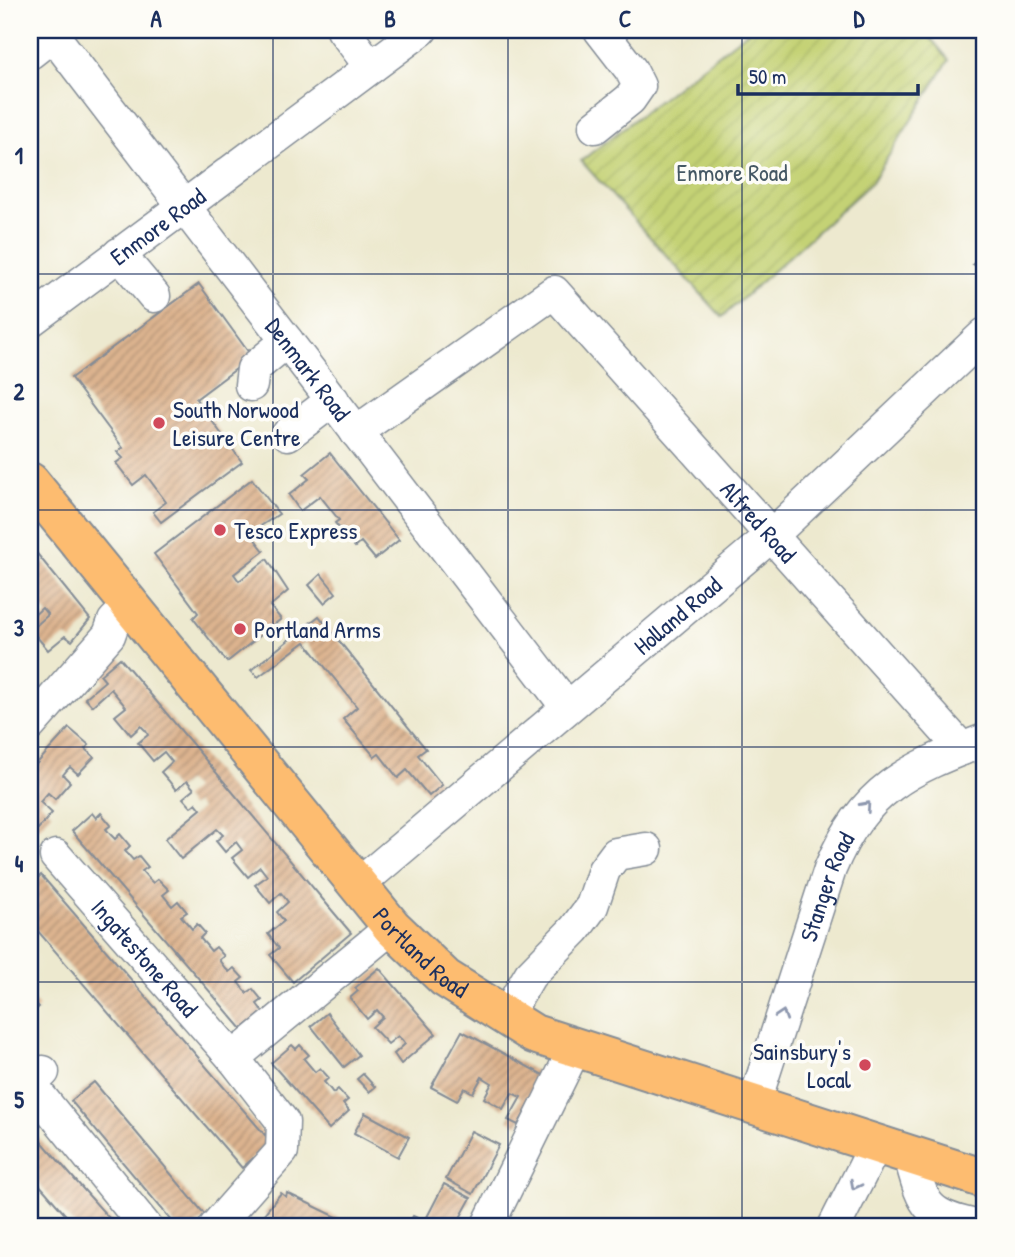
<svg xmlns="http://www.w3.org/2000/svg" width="1015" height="1257" font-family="'Patrick Hand',sans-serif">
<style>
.garden{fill:url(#garden-furrows);stroke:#708069;stroke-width:2}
.building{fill:url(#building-hatch)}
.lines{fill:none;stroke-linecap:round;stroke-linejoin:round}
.minor-casing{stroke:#848c96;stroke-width:35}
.major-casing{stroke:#848c96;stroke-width:42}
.minor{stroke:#fff;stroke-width:32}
.major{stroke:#fdbc6f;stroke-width:38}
.oneway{stroke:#8d97ae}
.grid{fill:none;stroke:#1b2f5e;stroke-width:2;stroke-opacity:0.55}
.poi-dot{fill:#d1495b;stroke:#fdfcf7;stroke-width:2.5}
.labels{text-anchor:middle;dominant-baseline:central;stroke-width:7;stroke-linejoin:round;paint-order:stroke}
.park-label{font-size:24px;fill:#455864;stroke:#fdfcf7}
.street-label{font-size:24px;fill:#1b2f5e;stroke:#fdfcf7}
.poi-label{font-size:24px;fill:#1b2f5e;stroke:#fdfcf7;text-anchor:start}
.neatline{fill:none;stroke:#1b2f5e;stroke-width:2.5}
.grid-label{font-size:23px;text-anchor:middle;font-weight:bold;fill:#1b2f5e}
</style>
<defs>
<pattern id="garden-furrows" width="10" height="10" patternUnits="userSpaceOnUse" patternTransform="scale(1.75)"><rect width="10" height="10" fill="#c4d274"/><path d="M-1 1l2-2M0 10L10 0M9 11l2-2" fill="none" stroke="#a8b567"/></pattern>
<pattern id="building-hatch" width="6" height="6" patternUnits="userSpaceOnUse" patternTransform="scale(1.75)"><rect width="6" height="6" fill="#ddb48f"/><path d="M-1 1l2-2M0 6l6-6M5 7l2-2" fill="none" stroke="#b29378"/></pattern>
</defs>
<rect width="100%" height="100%" fill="#fdfcf7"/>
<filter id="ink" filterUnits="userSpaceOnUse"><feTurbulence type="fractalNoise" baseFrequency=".0143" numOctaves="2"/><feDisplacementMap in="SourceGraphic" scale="14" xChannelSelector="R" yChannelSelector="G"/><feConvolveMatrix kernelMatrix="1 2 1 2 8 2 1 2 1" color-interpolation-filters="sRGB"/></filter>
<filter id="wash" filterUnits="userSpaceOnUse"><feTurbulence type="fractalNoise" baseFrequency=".00686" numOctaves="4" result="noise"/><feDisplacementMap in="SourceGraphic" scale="28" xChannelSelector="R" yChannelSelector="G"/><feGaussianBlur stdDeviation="1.57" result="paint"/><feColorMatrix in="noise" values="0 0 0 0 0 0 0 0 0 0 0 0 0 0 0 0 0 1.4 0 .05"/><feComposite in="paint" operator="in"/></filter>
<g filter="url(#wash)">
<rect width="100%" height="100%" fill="#ede9cf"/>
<polygon class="garden" points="750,30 924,30 949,60 872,182 722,317 581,161"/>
<g id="blocks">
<g class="building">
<polygon points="30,251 40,264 39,276 30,283"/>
<polygon points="985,253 985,271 973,264"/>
<polygon points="199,284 252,357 196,399 242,462 161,522 153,512 166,502 146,475 133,485 116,463 123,458 117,452 123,448 71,378"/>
<polygon points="330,453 399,540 375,559 361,542 355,547 335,523 339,520 320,496 300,511 289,495 309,479 304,474"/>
<polygon points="252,479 279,514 250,533 264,551 234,574 239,581 267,559 288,591 270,606 281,619 227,662 193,618 198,613 154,554"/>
<polygon points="30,545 90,619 72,641 65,636 48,650 31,630 48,615 42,608 30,619"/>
<polygon points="321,574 336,593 324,603 309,585"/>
<polygon points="319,616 426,749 418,755 442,785 429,796 407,770 398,778 379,754 375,757 343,719 357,707 305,642 258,677 251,670"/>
<polygon points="120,658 351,933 293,982 270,955 279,948 268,934 284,921 277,912 288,902 281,893 270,903 255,885 267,876 260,867 248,877 232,858 242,850 236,842 225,852 216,841 223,835 217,829 181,859 165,839 201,809 196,803 191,807 183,798 194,789 187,781 176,790 168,780 161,772 172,762 164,752 153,761 138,743 148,735 146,731 141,726 131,735 115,716 126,707 111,689 92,706 85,698 105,681 100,675"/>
<polygon points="69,728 89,745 85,749 94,757 78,774 70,767 67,770 63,775 70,782 55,799 48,793 40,802 52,813 38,829 30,822 30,771"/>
<polygon points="92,813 96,818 101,813 111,825 106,829 111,835 115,839 120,834 130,846 125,851 133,860 139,856 148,867 142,871 149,879 153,883 158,879 169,890 163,895 172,906 178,901 187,912 181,916 187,923 192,929 197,924 205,933 200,938 206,945 211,951 216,947 224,956 219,960 225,968 229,972 234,968 243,978 238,982 244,990 247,993 253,989 262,1000 257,1004 263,1012 242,1029 72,831"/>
<polygon points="41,875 271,1142 242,1168 30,922 30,885"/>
<polygon points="379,968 436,1034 401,1064 394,1054 405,1044 402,1040 398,1036 388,1044 372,1027 383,1017 377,1010 367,1019 350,998 358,991 355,988"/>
<polygon points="30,997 39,1007 30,1015"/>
<polygon points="327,1013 359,1055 344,1067 311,1026"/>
<polygon points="462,1031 545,1076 518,1125 508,1120 521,1097 512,1093 503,1109 484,1098 492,1083 482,1077 473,1093 464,1088 457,1101 431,1087"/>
<polygon points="292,1045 296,1049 300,1045 309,1055 304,1059 315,1072 320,1068 329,1078 324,1082 330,1089 333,1093 338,1089 348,1100 343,1104 349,1111 329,1129 271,1063"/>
<polygon points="363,1074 375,1087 369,1092 357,1079"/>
<polygon points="94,1082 207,1217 194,1227 177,1227 71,1101"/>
<polygon points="365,1113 409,1137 398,1157 354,1133"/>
<polygon points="30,1128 76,1181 117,1227 76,1227 44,1190 30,1174"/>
<polygon points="471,1131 499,1145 473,1194 446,1179"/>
<polygon points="444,1184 471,1198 455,1227 447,1227 427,1217"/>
<polygon points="281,1193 286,1197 287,1193 343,1220 339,1227 288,1227 274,1220 264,1214"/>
<polygon points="413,1216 437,1227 407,1227"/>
</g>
</g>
</g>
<g filter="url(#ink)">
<use href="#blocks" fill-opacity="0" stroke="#848c96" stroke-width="2"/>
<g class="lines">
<g class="minor-casing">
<g id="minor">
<path id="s1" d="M49,30L567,707"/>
<polyline points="343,30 371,67"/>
<polyline points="30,53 53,35"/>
<polyline points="595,127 630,99 639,86 631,70 600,30"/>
<polyline points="119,254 154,296"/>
<path id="s2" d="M30,321L421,30"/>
<polyline points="251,385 253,369 287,341"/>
<path id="s3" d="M356,432L554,292L962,749"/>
<polyline points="288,434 333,400"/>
<polyline points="30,725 109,635 114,621 129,606"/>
<path id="s4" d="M56,856L233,1058L283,1122L282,1151L215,1227"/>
<path id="s5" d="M358,885L771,536L985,334"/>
<polyline points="506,1016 530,975 575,929 592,906 604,870 616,854 646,849"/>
<polyline points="233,1058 392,927"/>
<polyline points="43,1072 30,1084 146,1227"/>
<path id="s6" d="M754,1104L830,869C863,789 908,769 985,740"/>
<path d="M909,1153C924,1206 923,1215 980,1227"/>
<polyline points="487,1227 575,1048"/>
<polyline points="834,1227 877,1142"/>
</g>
</g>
<g class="major-casing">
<g id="major">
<path id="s7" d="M30,482L392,927L445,978L534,1034L985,1179"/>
</g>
</g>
<use href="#minor" class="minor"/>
<use href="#major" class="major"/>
</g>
<defs><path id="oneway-chevron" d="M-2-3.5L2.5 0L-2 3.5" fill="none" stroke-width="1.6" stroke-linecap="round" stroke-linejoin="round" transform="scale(1.75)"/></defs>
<g class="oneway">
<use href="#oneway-chevron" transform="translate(866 806) rotate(-48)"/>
<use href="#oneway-chevron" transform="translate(782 1015) rotate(-72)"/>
<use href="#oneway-chevron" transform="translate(855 1185) rotate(117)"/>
</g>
</g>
<path class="grid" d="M273,30V1227M508,30V1227M742,30V1227M30,274H985M30,510H985M30,747H985M30,982H985"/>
<g class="poi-dot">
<circle cx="159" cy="423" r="7"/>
<circle cx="220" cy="530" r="7"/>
<circle cx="240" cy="629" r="7"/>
<circle cx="865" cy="1065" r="7"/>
</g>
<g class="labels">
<g class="park-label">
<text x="732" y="172">Enmore Road</text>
</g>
<g class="street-label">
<text stroke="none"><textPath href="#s2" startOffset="159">Enmore Road</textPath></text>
<text stroke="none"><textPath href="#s1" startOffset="427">Denmark Road</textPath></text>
<text stroke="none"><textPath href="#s3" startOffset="550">Alfred Road</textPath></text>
<text stroke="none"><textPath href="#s5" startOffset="418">Holland Road</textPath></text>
<text stroke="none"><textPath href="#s6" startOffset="229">Stanger Road</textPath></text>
<text stroke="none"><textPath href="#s7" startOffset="612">Portland Road</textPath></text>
<text stroke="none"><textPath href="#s4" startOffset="135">Ingatestone Road</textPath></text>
</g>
<g class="poi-label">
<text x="173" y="409">South Norwood<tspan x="173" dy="28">Leisure Centre</tspan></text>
<text x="234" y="530">Tesco Express</text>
<text x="254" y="629">Portland Arms</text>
<text x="851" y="1051" text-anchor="end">Sainsbury's<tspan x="851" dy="28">Local</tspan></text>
</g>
</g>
<rect width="1015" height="1257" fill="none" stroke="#fdfcf7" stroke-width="77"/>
<path d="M738 84v10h180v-10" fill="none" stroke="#1b2f5e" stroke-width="3.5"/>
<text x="749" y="84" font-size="21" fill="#1b2f5e" stroke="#fdfcf7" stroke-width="5" paint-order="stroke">50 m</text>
<rect x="38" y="38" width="938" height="1180" class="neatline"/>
<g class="grid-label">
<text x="156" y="27">A</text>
<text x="390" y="27">B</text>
<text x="625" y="27">C</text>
<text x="859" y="27">D</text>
<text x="19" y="164">1</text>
<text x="19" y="400">2</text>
<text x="19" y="636">3</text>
<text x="19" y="872">4</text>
<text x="19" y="1108">5</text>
</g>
</svg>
